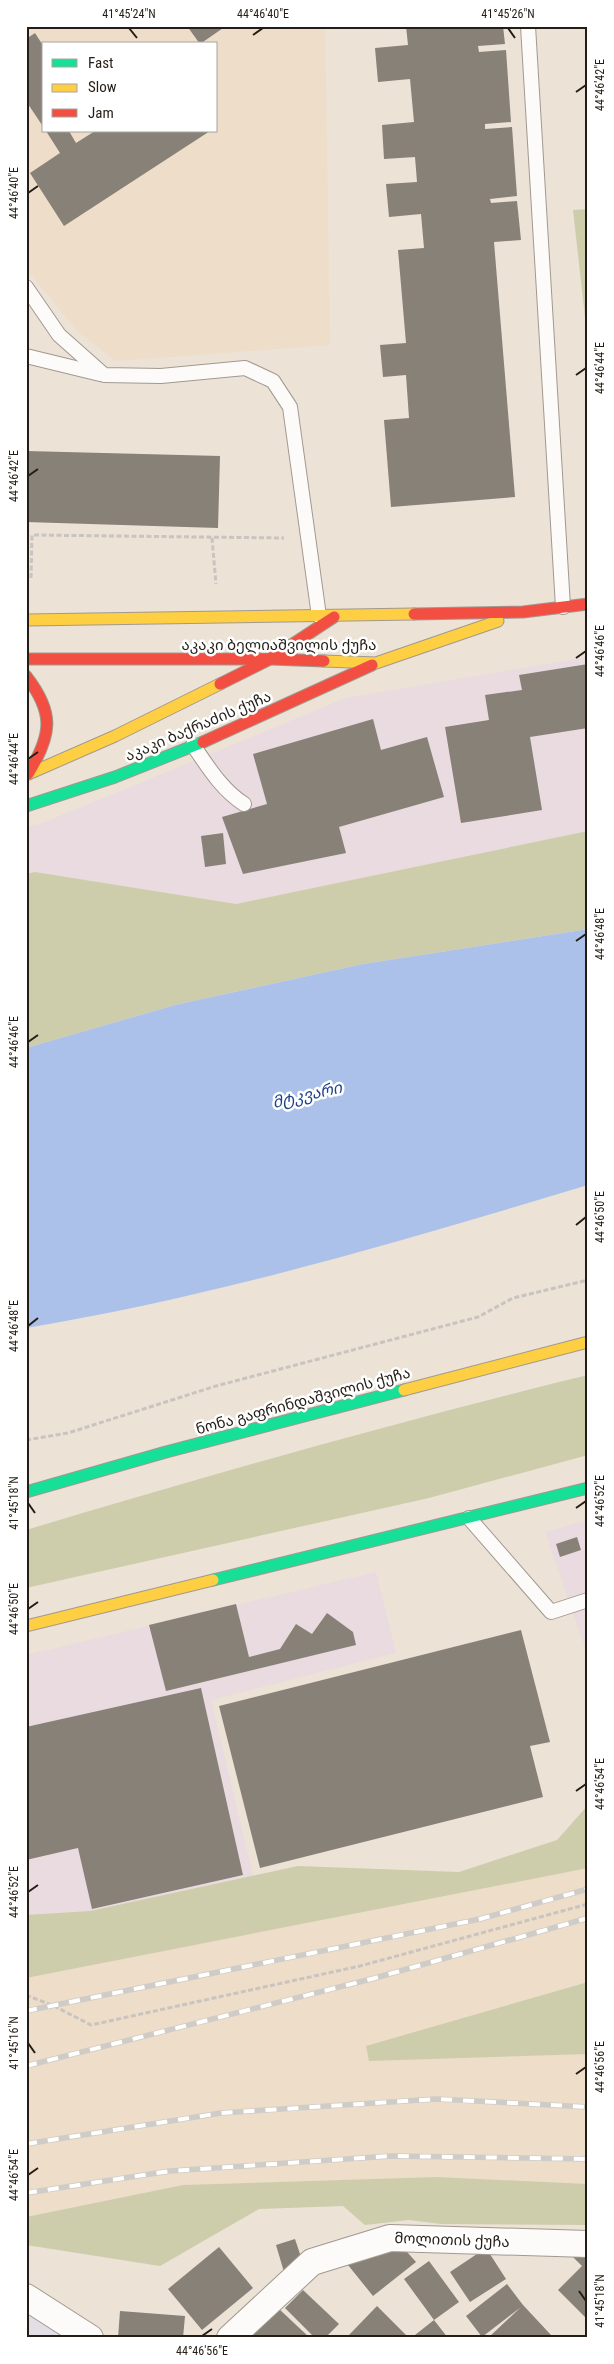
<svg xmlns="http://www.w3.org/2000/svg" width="614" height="2364" font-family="'Roboto Condensed','Noto Sans Georgian',sans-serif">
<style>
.commercial{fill:#e9dbdf}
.industrial{fill:#e3dde4}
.built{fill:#edddc9;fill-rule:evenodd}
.green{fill:#cdcdac}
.water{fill:#acc1e9}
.building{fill:#878178}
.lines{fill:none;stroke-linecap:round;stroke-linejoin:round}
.lane-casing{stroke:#a19990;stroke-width:16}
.street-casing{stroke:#a19990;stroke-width:28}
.fast-casing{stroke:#a19990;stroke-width:13}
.slow-casing{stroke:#a19990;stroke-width:13}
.jam-casing{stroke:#a19990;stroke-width:13}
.path{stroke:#c9c4c0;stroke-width:3;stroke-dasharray:5 2.5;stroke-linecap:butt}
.lane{stroke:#fcfbf9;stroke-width:14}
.street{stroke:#fcfbf9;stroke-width:26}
.fast{stroke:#16e098;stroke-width:11}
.slow{stroke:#ffcf43;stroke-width:11}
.jam{stroke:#f24e42;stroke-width:11}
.rail-casing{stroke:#cfccc8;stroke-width:5.5}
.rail{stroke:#fff;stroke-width:4;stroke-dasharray:11;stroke-linecap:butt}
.ticks{fill:none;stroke:#231d15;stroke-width:2}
.labels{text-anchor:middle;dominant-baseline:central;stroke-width:5;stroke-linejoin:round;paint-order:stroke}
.street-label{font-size:15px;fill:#231d15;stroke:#fff}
.water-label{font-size:16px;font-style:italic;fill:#1d438a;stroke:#fff}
.neatline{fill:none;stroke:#231d15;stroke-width:2}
.ticks-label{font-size:12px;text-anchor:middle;fill:#231d15}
</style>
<rect width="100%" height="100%" fill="#ece2d6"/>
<g class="commercial">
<polygon points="588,657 588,831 236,904 35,872 26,874 26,827 43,823 346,698"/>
<polygon points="588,1520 588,1656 545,1532"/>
<polygon points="376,1572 396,1653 211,1700 253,1876 90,1911 26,1915 26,1655"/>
</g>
<polygon class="industrial" points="26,2310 70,2338 26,2338"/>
<g class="built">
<path d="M26,26H325L330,345L116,361L78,332L26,268ZM44,44H216V131H44Z"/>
<polygon points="588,1868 588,1982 366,2047 370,2061 588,2054 588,2184 437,2177 183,2185 26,2217 26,1978"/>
</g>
<g class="green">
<polygon points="588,209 588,344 573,210"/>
<polygon points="588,831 588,929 363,964 175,1005 26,1048 26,874 35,872 236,904"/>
<path d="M588,1375V1455L429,1498L26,1588V1530C213,1474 399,1421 588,1375Z"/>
<polygon points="588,1805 588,1868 26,1978 26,1915 90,1911 298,1866 459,1872 557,1840"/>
<polygon points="588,1982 588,2054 369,2061 366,2046"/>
<polygon points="437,2177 588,2184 588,2225 441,2224 409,2220 365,2225 343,2206 259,2209 160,2266 26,2245 26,2217 183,2185"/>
</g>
<path class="water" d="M588,929V1185C403,1241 217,1296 26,1328V1048L175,1005L363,964Z"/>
<g class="building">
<polygon points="187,26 226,26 200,44"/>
<polygon points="406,26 503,26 505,44 478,46 479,52 506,50 511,122 485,124 485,129 512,127 517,196 490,199 491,203 517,201 521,240 494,242 515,497 391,507 384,420 409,418 406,375 383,377 380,345 406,343 398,250 424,248 421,214 389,217 386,184 417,182 415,157 384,159 382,125 414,122 410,79 378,82 375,48 408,45"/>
<polygon points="35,33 44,47 44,128 26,101 26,39"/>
<polygon points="46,131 69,131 76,143 95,131 210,131 64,226 30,173 60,153"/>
<polygon points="26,451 220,456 218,528 26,522"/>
<polygon points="588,664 588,728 530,737 542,810 461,823 445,727 489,720 485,695 522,690 519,675"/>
<polygon points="373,719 381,750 427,737 444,797 339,827 346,853 243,874 222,817 267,804 253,754"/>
<polygon points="223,833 226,864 205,867 201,836"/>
<polygon points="577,1537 581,1550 560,1557 556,1544"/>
<polygon points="236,1604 249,1657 280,1649 296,1624 312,1634 327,1613 353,1632 356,1645 166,1691 149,1625"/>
<polygon points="521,1630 550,1742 530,1746 543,1797 260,1868 219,1706"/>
<polygon points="201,1688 243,1875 92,1909 78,1848 26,1860 26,1727"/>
<polygon points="295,2239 304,2266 284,2272 276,2245"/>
<polygon points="400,2244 416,2262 373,2296 348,2265"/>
<polygon points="219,2247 253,2288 202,2330 168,2289"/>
<polygon points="486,2248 506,2279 470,2302 450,2272"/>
<polygon points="571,2255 588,2257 588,2320 558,2290 582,2266"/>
<polygon points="429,2261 459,2302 434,2320 448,2338 418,2338 415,2335 434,2320 404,2279"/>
<polygon points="507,2284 523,2305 551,2335 548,2338 488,2338 521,2307 482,2337 466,2316"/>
<polygon points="303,2290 339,2324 325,2338 315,2338 285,2308"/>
<polygon points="377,2306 409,2338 352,2338 349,2335"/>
<polygon points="278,2308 310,2338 250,2338"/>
<polygon points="120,2311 185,2316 183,2338 118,2338"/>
</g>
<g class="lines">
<g class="lane-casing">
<g id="lane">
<polyline points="528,26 563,607"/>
<polyline points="26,287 59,335 104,375 161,376 245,368 273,381 290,407 319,616"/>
<polyline points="26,356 100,374"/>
<path d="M193,745C208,767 222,790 244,804"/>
<polyline points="469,1518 551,1612 588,1600"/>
</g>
</g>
<g class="street-casing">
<g id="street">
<polyline points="26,2297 90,2338"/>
<polyline points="230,2338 312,2262 390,2238 588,2244"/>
</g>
</g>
<g class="fast-casing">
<g id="fast">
<polyline points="26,806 115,777 203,742"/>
<polyline points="26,1492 166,1452 404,1390"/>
<polyline points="213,1580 588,1488"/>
</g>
</g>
<g class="slow-casing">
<g id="slow">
<polyline points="26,620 414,614"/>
<polyline points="324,661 376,663 498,621"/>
<polyline points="26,775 115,736 220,684"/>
<polyline points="404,1390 588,1342"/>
<polyline points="26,1626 213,1580"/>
</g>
</g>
<g class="jam-casing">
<g id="jam">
<polyline points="414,614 523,612 588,604"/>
<polyline points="26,659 270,659 324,661"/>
<path d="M26,676C55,713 52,735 28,774"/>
<polyline points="220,684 270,659 334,617"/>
<polyline points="203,742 372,665"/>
</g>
</g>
<g class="path">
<polyline points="212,538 216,584"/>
<polyline points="31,578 32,535 284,538"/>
<polyline points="26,1440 68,1433 216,1386 478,1317 513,1298 588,1280"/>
<polyline points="26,1995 54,2006 91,2025 360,1966 588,1904"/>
</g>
<use href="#lane" class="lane"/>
<use href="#street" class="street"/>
<use href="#fast" class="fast"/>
<use href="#slow" class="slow"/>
<use href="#jam" class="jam"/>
<g class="rail-casing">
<g id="rail">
<polyline points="26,2011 480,1919 588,1889"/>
<polyline points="26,2066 375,1978 588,1918"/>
<polyline points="26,2144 221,2113 437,2099 588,2107"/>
<polyline points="26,2193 170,2171 391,2156 588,2159"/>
</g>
</g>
<use href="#rail" class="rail"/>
</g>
<path class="ticks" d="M129,28L137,38M508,28L515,38M253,35L263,28M576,92L586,85M28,193L38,186M576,375L586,368M28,476L38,469M576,658L586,651M28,759L38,752M576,941L586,934M28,1042L38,1035M576,1225L586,1217M28,1326L38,1318M28,1503L35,1513M576,1508L586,1501M28,1609L38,1602M576,1791L586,1784M28,1892L38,1885M28,2043L35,2053M576,2074L586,2067M28,2175L38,2168M579,2291L586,2301M202,2336L212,2329"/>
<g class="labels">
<g class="street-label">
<text x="279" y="645">აკაკი ბელიაშვილის ქუჩა</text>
<text transform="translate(198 726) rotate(-23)">აკაკი ბაქრაძის ქუჩა</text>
<text transform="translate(303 1401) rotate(-15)">ნონა გაფრინდაშვილის ქუჩა</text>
<text transform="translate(452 2240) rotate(2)">მოლითის ქუჩა</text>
</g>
<g class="water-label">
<text transform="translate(307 1095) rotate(-13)">მტკვარი</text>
</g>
</g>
<rect width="614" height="2364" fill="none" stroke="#ffffff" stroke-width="55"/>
<rect x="42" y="42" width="175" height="90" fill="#ffffff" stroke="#a7a5a1"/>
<rect x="52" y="59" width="25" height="8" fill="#16e098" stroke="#a7a5a1"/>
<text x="88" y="68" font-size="15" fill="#231d15">Fast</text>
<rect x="52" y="84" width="25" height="8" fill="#ffcf43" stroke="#a7a5a1"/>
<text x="88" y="92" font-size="15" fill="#231d15">Slow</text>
<rect x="52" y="109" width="25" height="8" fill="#f24e42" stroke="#a7a5a1"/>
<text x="88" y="118" font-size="15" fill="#231d15">Jam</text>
<rect x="28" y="28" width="558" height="2308" class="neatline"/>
<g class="ticks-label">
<text x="129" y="18">41°45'24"N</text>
<text x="263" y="18">44°46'40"E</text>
<text x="508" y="18">41°45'26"N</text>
<text transform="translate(600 85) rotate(-90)" y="4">44°46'42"E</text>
<text transform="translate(14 193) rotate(-90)" y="4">44°46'40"E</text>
<text transform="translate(600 368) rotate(-90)" y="4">44°46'44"E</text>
<text transform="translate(14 476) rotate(-90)" y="4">44°46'42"E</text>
<text transform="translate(600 651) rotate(-90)" y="4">44°46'46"E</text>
<text transform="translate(14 759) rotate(-90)" y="4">44°46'44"E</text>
<text transform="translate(600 934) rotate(-90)" y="4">44°46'48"E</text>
<text transform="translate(14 1042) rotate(-90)" y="4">44°46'46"E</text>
<text transform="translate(600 1217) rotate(-90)" y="4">44°46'50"E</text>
<text transform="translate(14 1326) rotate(-90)" y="4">44°46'48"E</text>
<text transform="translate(600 1501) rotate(-90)" y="4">44°46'52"E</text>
<text transform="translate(14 1503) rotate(-90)" y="4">41°45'18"N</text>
<text transform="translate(14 1609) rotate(-90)" y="4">44°46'50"E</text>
<text transform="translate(600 1784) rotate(-90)" y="4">44°46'54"E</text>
<text transform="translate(14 1892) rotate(-90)" y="4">44°46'52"E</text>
<text transform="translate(14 2043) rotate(-90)" y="4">41°45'16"N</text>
<text transform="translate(600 2067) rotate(-90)" y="4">44°46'56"E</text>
<text transform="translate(14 2175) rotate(-90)" y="4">44°46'54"E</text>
<text transform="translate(600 2301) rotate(-90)" y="4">41°45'18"N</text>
<text x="202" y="2355">44°46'56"E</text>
</g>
</svg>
